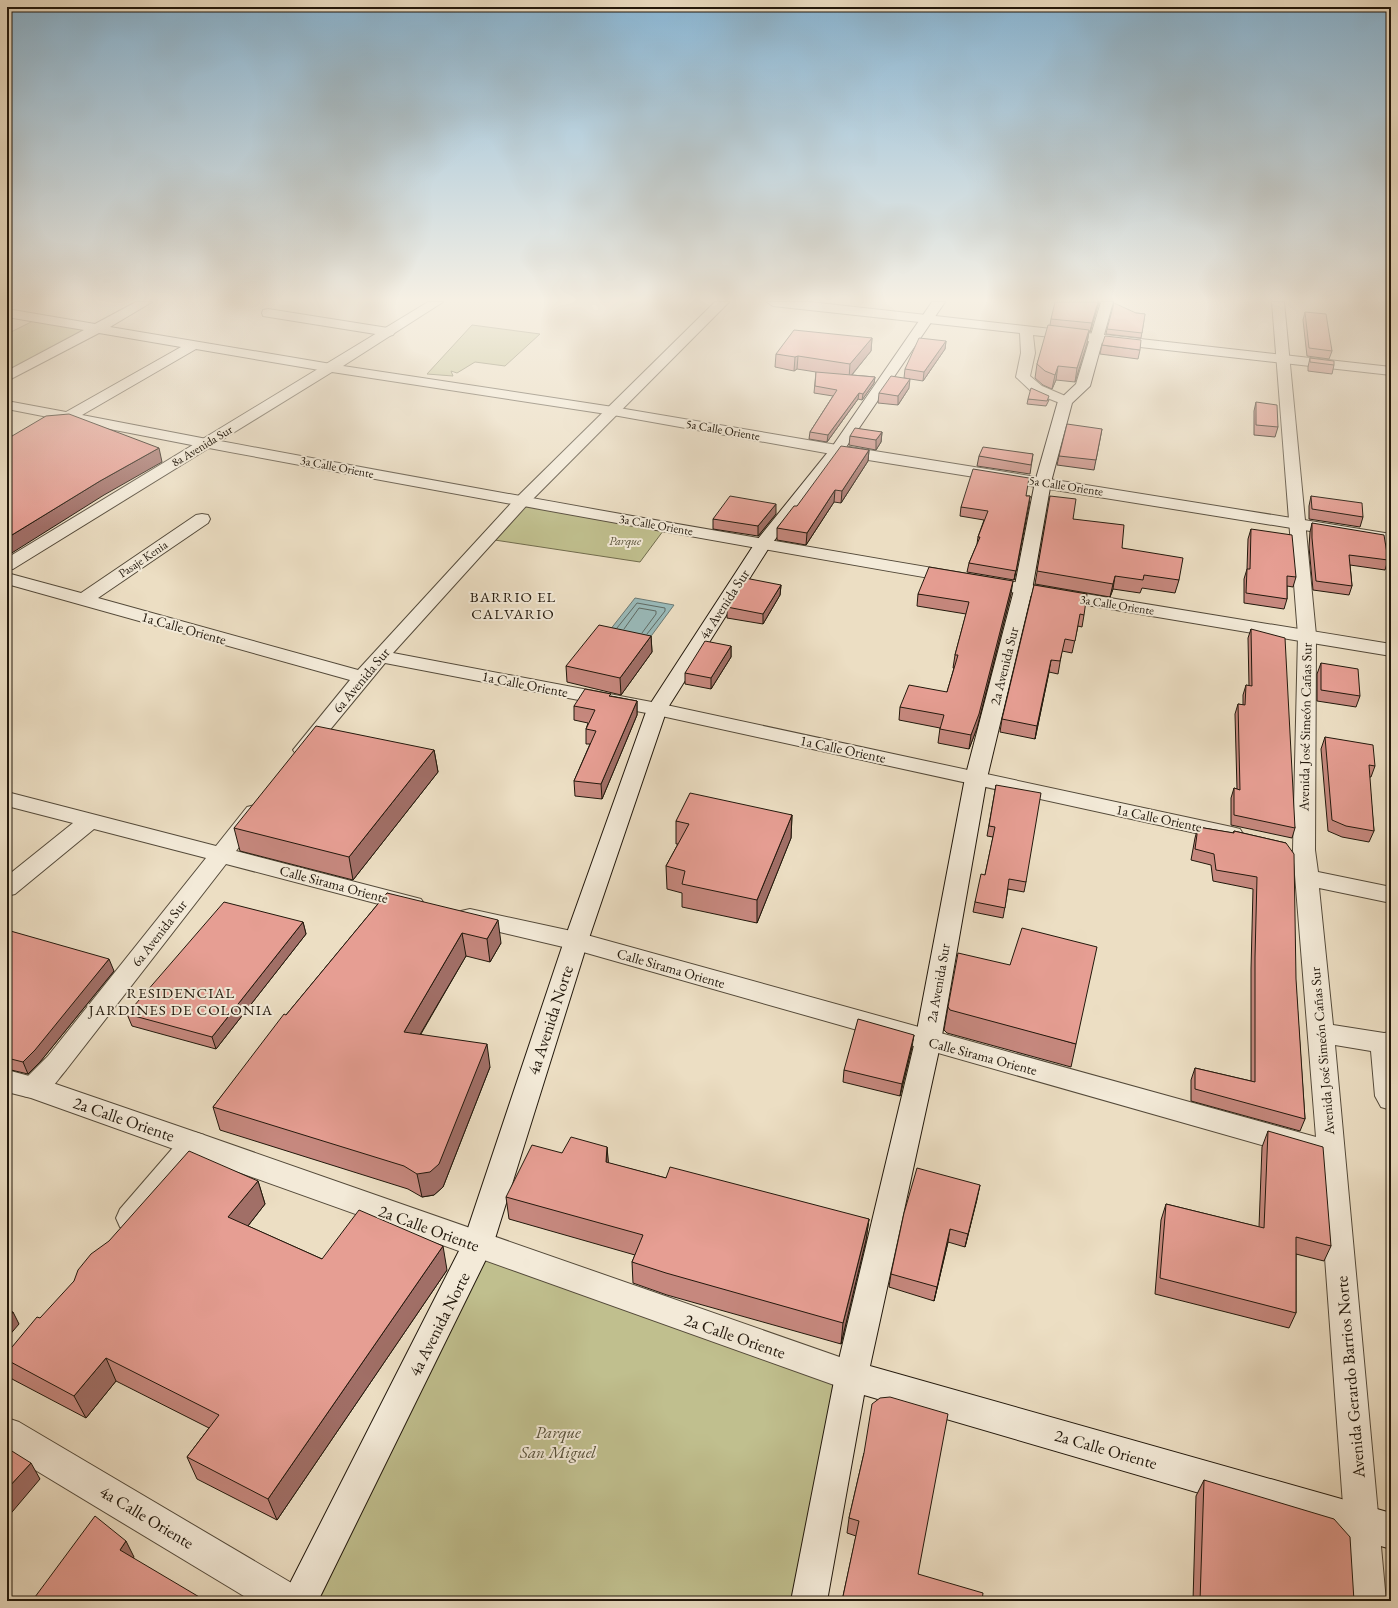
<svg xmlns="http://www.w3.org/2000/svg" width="1398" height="1608" font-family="'EB Garamond',serif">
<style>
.green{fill:#c0bf8e;stroke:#716c4d}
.water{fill:#9abbbb;stroke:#6a7a75}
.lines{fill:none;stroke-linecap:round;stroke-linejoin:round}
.shore{stroke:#5e6a64;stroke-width:1}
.minor-casing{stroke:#544a3a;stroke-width:2}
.tertiary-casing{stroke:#544a3a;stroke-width:2}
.secondary-casing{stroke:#22180c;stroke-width:2}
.minor{fill:#f3ead8;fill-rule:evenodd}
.tertiary{fill:#f3ead8;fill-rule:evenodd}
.secondary{fill:#f3ead8;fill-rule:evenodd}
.wall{fill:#c6887e;stroke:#22180c}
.shaded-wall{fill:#a16f67;stroke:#22180c}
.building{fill:#e69e93;stroke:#22180c}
.labels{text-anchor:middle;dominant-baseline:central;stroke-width:4;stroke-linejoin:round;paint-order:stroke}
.far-street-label{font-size:12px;fill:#22180c;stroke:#f3ead8}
.far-park-label{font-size:12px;font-style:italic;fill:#59523a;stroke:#f3ead8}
.street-label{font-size:14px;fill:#22180c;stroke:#f3ead8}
.neighbourhood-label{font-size:15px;letter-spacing:1px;fill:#22180c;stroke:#f3ead8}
.near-street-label{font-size:17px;fill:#22180c;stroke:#f3ead8}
.near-park-label{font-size:17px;font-style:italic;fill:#59523a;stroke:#f3ead8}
</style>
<rect width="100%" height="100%" fill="#ecdec3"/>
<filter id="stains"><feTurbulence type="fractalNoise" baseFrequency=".005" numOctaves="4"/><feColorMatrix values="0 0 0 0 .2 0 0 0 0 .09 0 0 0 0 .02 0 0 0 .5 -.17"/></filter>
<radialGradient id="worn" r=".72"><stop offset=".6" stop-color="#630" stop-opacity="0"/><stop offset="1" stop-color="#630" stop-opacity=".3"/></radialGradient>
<g class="green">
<polygon points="37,319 97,328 7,371 7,334"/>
<polygon points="472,325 540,334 505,366 475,362 457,373 451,371 453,376 427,374"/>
<polygon points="519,505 666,527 640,562 488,539"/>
<polygon points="478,1245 851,1376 809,1601 299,1601"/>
</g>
<polygon class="water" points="635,598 674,605 646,643 606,635"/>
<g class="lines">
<g class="shore">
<polyline points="617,628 637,603 665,608 665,611 647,634"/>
<polyline points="624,629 639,608 656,611 656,614 642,633"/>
</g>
<g class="minor-casing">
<g id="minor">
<polygon points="136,302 152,302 110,327 331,364 336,365 338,368 336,371 331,372 196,349 82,415 212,440 215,443 212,446 207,448 7,409 7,401 66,412 181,347 99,333 7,381 7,371 84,330 7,317 7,309 95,324"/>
<polygon points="715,302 729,302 527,505 393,653 657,703 1232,827 1240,829 1243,834 1240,839 1232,841 657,715 385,663 310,754 303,756 296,754 293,750 350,680 7,584 7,573 81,593 196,515 202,514 208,515 210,519 208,523 98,598 358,670 515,499"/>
<polygon points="1272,302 1284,302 1316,635 1315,850 1318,872 1391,887 1391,903 1319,888 1333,1025 1384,1033 1391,1032 1391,1110 1381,1107 1375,1096 1371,1051 1335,1045 1386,1601 1350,1601 1318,1161 576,950 470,925 461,923 458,917 461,911 470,909 576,932 1316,1137 1293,850 1298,635"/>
<polygon points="268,309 388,328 393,329 395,332 393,335 388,336 263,316 262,313 263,310"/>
<path d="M7,792L216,846L247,807L255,805L263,807L266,812L236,851L421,899L425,905L421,911L413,913L226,864L66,1070C53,1085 46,1102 24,1096L20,1088L24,1080L48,1056L206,858L94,829L15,894L7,896V876L73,823L7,806Z"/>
<polygon points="194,1132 204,1135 208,1143 204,1151 142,1227 131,1231 120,1227 116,1218 120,1209 184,1135"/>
<polygon points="7,1418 19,1422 300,1588 305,1601 252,1601 7,1453"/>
</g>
</g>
<g class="tertiary-casing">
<g id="tertiary">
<path d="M428,302H443L343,366L613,407L837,445L1391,534V544L837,455L613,415L332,372L220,441C610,514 1000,581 1391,644V656C996,591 602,522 209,448L13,569L7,570V558Z"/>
<polygon points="767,302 810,302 1391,367 1391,375 1033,335 1035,353 1030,376 1042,386 1070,398 1072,401 1070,404 1065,405 1032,392 1016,377 1021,353 1020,333 773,306"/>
<polygon points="7,1070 44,1080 204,1135 851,1361 863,1365 867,1376 863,1387 851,1391 31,1098 7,1092"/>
</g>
</g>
<g class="secondary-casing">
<g id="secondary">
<polygon points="932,302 945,302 842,453 770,546 667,709 588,941 493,1245 318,1601 281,1601 463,1243 564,941 647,709 757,540 832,447"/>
<polygon points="1101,302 1113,302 1090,386 1072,403 1051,482 1032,590 987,778 941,1041 870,1366 1391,1513 1391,1549 864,1395 827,1601 791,1601 835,1376 915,1041 965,778 1014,590 1035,482 1058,401 1076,384"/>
</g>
</g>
<use href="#minor" class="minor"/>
<use href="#tertiary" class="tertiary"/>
<use href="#secondary" class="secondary"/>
</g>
<g class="wall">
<polygon points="1099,302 1090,332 1089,332 1087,343 1075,382 1056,380 1052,389 1043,385 1035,378 1037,364 1050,325 1051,319"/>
<rect x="1389" y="302" width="2" height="5"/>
<polygon points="1305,312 1332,351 1329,359 1307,356 1303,320"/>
<polygon points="1136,313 1145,314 1141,338 1106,334 1107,329"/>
<polygon points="872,338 871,351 852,375 875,377 874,383 862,400 858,399 827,442 809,439 810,432 833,396 814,393 816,372 797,369 794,371 775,367 776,354"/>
<polygon points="946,341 945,349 923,381 904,378 905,369"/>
<polygon points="1102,345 1140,350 1138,359 1100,354"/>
<polygon points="1310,358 1334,365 1332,374 1308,371 1308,367"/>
<polygon points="909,388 898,405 878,403 879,393"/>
<polygon points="1028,399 1049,400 1046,406 1027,404"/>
<polygon points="1256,402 1278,427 1275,437 1254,435 1254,411"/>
<polygon points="1102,429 1094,470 1057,465 1059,456"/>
<polygon points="882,432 881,442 876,450 849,445 850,436"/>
<polygon points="869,450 868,461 841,503 834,502 806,545 777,540 777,528 797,506"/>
<polygon points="1033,454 1030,474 977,466 979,456"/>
<polygon points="1026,496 1030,496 1014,580 967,572 969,563 977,544 978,537 984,520 960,516 961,507"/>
<polygon points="1050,496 1073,519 1122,548 1179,580 1175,593 1142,588 1140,593 1113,589 1110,597 1035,584"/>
<polygon points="1311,496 1363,517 1360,527 1309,519 1309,506"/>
<polygon points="776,514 758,536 713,529 713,519"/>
<polygon points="1312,523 1388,560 1385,570 1350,565 1352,586 1349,595 1313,590 1309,547 1310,532"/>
<polygon points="1251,529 1296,577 1293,587 1287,586 1287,599 1284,609 1244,603 1244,579 1247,569 1248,539"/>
<polygon points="781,585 780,595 763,624 727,618 727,607"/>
<polygon points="1034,585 1084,615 1082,627 1078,626 1072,653 1062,651 1058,674 1049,672 1035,739 1000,732 1002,719"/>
<polygon points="918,594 1011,594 977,728 969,749 938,743 940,728 899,720 900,707 947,692 954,668 953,668 955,655 966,614 917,606"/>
<polygon points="1251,629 1295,828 1292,838 1231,825 1231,798 1234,788 1237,789 1235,714 1238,704 1243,705 1243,695 1246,685 1249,686 1248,638"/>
<polygon points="651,636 652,652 621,695 567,682 566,666"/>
<polygon points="731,646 731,657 711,689 685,684 685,673"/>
<polygon points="1321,663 1360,696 1356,707 1317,701 1317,674"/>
<polygon points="611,696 637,701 637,715 602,799 575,796 574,781 590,744 586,744 586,729 588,723 574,720 574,706"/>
<polygon points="1325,737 1375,766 1371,777 1369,777 1374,831 1369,842 1342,837 1328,831 1321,749"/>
<polygon points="434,750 438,772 353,880 240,851 234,828"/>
<polygon points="996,785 1026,882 1024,892 1008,889 1003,918 973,912 975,902 985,875 993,837 987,836"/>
<polygon points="792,815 791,838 757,923 682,907 682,893 667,889 666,866 678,844 676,844 676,821"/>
<polygon points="1198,827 1233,833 1234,831 1286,843 1305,1119 1300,1131 1191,1101 1191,1080 1195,1068 1251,1081 1251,969 1253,889 1213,881 1211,865 1191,860 1195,838"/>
<polygon points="387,893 501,943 490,962 466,956 421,1034 490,1067 443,1187 434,1195 422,1197 408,1189 220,1130 213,1107 286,1015"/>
<polygon points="303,922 306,934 216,1049 132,1026 127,1014"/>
<polygon points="7,930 114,971 40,1062 28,1074 7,1069"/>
<polygon points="948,1007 1076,1044 1071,1067 947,1033 944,1030"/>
<polygon points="912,1047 900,1096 843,1082 844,1070"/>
<polygon points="1268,1131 1331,1246 1324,1261 1296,1254 1296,1313 1289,1328 1155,1294 1161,1220 1166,1204 1259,1227 1262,1147"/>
<polygon points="607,1147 608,1163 666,1178 869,1219 866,1240 841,1344 667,1295 633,1283 632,1262 635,1255 509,1219 506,1197 562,1153"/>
<polygon points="258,1181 265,1204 248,1226 322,1259 447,1270 277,1520 197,1479 187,1457 209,1428 116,1381 86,1418 12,1379 7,1371 7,1353 40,1318"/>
<polygon points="977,1199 965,1247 948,1242 934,1301 889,1287 891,1274"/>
<polygon points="864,1453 918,1574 842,1601 856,1536 847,1533 849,1518"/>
<polygon points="1204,1480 1354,1601 1193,1601 1196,1496"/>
</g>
<g class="shaded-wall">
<polygon points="1098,302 1099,302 1090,332 1092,323"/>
<polygon points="1089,330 1087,343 1075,382 1077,368"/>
<polygon points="872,338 871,351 849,378 850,364"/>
<polygon points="946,341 945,349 923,381 924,372"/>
<polygon points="798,356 797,369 794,371 795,357"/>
<polygon points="1058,366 1056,380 1052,389 1055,375"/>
<polygon points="875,377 874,383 862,400 863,394"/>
<polygon points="910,379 909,388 898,405 898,396"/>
<polygon points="859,393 858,399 827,442 828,435"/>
<polygon points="882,432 881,442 876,450 876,440"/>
<polygon points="159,448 162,462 104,495 7,556 7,538 100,481"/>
<polygon points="869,450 868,461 841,503 842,491"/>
<polygon points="835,490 834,502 806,545 807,533"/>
<polygon points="1030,496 1029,506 1014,580 1016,571"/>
<polygon points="776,504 776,514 758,536 758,526"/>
<polygon points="1115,576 1113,589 1110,597 1113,584"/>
<polygon points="1013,581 1011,594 977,728 969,749 971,735"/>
<polygon points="781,585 780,595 763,624 763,614"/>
<polygon points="651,636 652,652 621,695 620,678"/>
<polygon points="731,646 731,657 711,689 711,678"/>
<polygon points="1051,660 1049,672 1035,739 1037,726"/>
<polygon points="637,701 637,715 602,799 601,784"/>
<polygon points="434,750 438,772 353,880 349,857"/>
<polygon points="792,815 791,838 757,923 757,900"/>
<polygon points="498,920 501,943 490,962 487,939"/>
<polygon points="303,922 306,934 216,1049 212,1037"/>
<polygon points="462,933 466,956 408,1055 404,1032"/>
<polygon points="109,959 114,971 40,1062 28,1074 23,1062"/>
<polygon points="914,1035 912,1047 900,1096 902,1084"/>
<polygon points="487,1044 490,1067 443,1187 434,1195 422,1197 417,1174"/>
<polygon points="607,1147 609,1169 606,1162"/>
<polygon points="258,1181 265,1204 236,1241 228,1217"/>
<polygon points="980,1185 977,1199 965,1247 968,1234"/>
<polygon points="869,1219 866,1240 841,1344 843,1323"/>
<polygon points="950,1229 948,1242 934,1301 937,1287"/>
<polygon points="443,1246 447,1270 277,1520 268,1499"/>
<polygon points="13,1312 19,1324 7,1338 7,1319"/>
<polygon points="106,1358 116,1381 86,1418 74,1396"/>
<polygon points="31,1463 40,1479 7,1518 7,1489"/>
<polygon points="126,1541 134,1557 128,1567 120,1550"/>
</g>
<g class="building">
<polygon points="1055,302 1098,302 1092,323 1051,319"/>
<polygon points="1114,303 1136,313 1145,314 1142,333 1107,329"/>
<polygon points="1305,312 1326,314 1332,351 1309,348"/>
<polygon points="1048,325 1089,330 1077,368 1058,366 1055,375 1045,371 1037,364"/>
<polygon points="794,330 872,338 850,364 798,356 795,357 776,354"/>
<polygon points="1105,336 1141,340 1140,350 1102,345"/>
<polygon points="919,338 946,341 924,372 905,369"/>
<polygon points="1310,358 1334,361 1334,365 1310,362"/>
<polygon points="816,372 875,377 863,394 859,393 828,435 810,432 837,390 815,386"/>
<polygon points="891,376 910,379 898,396 879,393"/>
<polygon points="1031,388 1049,396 1047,401 1028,399"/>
<polygon points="1256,402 1277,405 1278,427 1256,425"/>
<polygon points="69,414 159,448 100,481 7,538 7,439 46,416"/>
<polygon points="1067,424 1102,429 1096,460 1059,456"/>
<polygon points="855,428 882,432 876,440 850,436"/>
<polygon points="841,446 869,450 842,491 835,490 807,533 777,528 794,506 797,506"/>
<polygon points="983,447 1033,454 1031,465 979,456"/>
<polygon points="973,469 1029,478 1026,496 1030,496 1016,571 969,563 980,537 978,537 988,511 961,507"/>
<polygon points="730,496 776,504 758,526 713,519"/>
<polygon points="1050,496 1076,499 1073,519 1124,525 1122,548 1183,558 1179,580 1144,575 1143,580 1115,576 1113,584 1037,571"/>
<polygon points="1311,496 1362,503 1363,517 1312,509"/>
<polygon points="1312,523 1384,535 1388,560 1349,555 1352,586 1316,581 1312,538"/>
<polygon points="1251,529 1292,535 1296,577 1287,576 1287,599 1246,593 1247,569 1250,569"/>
<polygon points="929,567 1013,581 979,714 971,735 940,729 944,715 900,707 909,685 947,692 958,655 955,655 969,602 918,594"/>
<polygon points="745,578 781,585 763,614 727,607"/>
<polygon points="1034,585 1087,594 1084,615 1080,614 1075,641 1065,639 1060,661 1051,660 1037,726 1002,719"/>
<polygon points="599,625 651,636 620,678 566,666"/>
<polygon points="1251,629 1285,638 1295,828 1234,815 1234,788 1240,790 1238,704 1245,705 1246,685 1252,686"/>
<polygon points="705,641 731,646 711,678 685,673"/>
<polygon points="1321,663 1358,669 1360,696 1321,690"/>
<polygon points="585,689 611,694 609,696 637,701 601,784 574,781 596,731 586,729 595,710 574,706"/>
<polygon points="316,726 434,750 349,857 234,828"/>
<polygon points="1325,737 1373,745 1375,766 1369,765 1374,831 1346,826 1332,820"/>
<polygon points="996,785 1041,793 1026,882 1009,879 1005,908 975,902 981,874 985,875 995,827 989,826"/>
<polygon points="690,793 792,815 757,900 682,884 685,871 666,866 689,824 676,821"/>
<polygon points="1198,827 1234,833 1234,831 1286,843 1294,854 1296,979 1305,1119 1195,1089 1195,1068 1255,1082 1255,957 1257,877 1216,870 1214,854 1195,849"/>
<polygon points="387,893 498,920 487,939 462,933 404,1032 487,1044 439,1164 430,1172 417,1174 404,1166 213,1107 284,1014 286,1015"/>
<polygon points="224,902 303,922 212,1037 127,1014"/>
<polygon points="1022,928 1097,947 1076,1044 950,1010 948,1007 958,953 1010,965"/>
<polygon points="7,930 109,959 35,1050 23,1062 7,1058"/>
<polygon points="858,1019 914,1035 902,1084 844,1070"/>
<polygon points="1268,1131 1323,1147 1331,1246 1296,1237 1296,1313 1160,1278 1166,1204 1264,1228"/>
<polygon points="571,1137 607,1147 606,1162 666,1178 670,1167 869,1219 843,1323 666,1273 632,1262 643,1235 506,1197 532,1145 562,1153"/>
<polygon points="189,1151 258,1181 228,1217 322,1259 359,1210 443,1246 268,1499 187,1457 219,1415 106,1358 74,1396 7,1360 7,1353 37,1317 40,1318 74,1281 78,1270 91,1254 109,1241"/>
<polygon points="917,1168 980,1185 968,1234 950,1229 937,1287 891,1274 904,1213"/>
<polygon points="7,1309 13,1312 7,1319"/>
<polygon points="890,1397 948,1414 918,1574 983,1593 982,1601 842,1601 859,1521 849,1518 864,1453 872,1404 880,1398"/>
<polygon points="7,1448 31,1463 7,1489"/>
<polygon points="1204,1480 1334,1519 1350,1537 1354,1601 1200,1601"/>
<polygon points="95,1516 126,1541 120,1550 206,1601 32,1601"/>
</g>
<linearGradient id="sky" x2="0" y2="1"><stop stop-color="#89b7d6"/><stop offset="0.57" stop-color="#f6f0e4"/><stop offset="1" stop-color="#f6f0e4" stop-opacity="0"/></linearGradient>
<rect width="1398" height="527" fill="url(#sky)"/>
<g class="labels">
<g class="far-street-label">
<text transform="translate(723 430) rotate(10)">5a Calle Oriente</text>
<text transform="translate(202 446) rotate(-31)">8a Avenida Sur</text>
<text transform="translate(337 467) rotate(11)">3a Calle Oriente</text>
<text transform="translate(1066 486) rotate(9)">5a Calle Oriente</text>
<text transform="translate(656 525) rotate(10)">3a Calle Oriente</text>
<text transform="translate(143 559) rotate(-34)">Pasaje Kenia</text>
<text transform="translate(1117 605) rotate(9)">3a Calle Oriente</text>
</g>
<g class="far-park-label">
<text x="625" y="541">Parque</text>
</g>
<g class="street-label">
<text transform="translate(724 604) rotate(-57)">4a Avenida Sur</text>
<text transform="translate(184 628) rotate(16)">1a Calle Oriente</text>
<text transform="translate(1004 666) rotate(-76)">2a Avenida Sur</text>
<text transform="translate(361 680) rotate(-50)">6a Avenida Sur</text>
<text transform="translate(525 684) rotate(11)">1a Calle Oriente</text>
<text transform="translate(1305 727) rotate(-89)">Avenida José Simeón Cañas Sur</text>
<text transform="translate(843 749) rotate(12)">1a Calle Oriente</text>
<text transform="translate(1159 818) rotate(12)">1a Calle Oriente</text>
<text transform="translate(334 884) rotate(15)">Calle Sirama Oriente</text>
<text transform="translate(159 933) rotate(-52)">6a Avenida Sur</text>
<text transform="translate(671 968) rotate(16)">Calle Sirama Oriente</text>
<text transform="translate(938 983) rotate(-80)">2a Avenida Sur</text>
<text transform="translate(1322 1051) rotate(-95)">Avenida José Simeón Cañas Sur</text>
<text transform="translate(983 1056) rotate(15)">Calle Sirama Oriente</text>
</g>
<g class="neighbourhood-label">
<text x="513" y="596">BARRIO EL<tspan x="513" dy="17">CALVARIO</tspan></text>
<text x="181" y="992">RESIDENCIAL<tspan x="181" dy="17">JARDINES DE COLONIA</tspan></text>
</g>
<g class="near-street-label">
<text transform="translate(550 1020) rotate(-72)">4a Avenida Norte</text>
<text transform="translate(124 1119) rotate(19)">2a Calle Oriente</text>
<text transform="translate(429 1228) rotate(20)">2a Calle Oriente</text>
<text transform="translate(439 1324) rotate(-63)">4a Avenida Norte</text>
<text transform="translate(735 1336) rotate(19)">2a Calle Oriente</text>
<text transform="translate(1350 1377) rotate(-95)">Avenida Gerardo Barrios Norte</text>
<text transform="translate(1106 1449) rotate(16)">2a Calle Oriente</text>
<text transform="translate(147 1517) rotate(31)">4a Calle Oriente</text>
</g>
<g class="near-park-label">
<text x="558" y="1432">Parque<tspan x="558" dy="20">San Miguel</tspan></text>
</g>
</g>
<rect width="1398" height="1608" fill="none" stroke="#ecdec3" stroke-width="24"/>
<rect x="8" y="8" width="1382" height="1592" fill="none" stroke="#22180c" stroke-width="2"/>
<rect x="12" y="12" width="1374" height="1584" fill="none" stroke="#22180c"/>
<rect width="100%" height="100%" filter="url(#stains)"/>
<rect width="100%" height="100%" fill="url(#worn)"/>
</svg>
